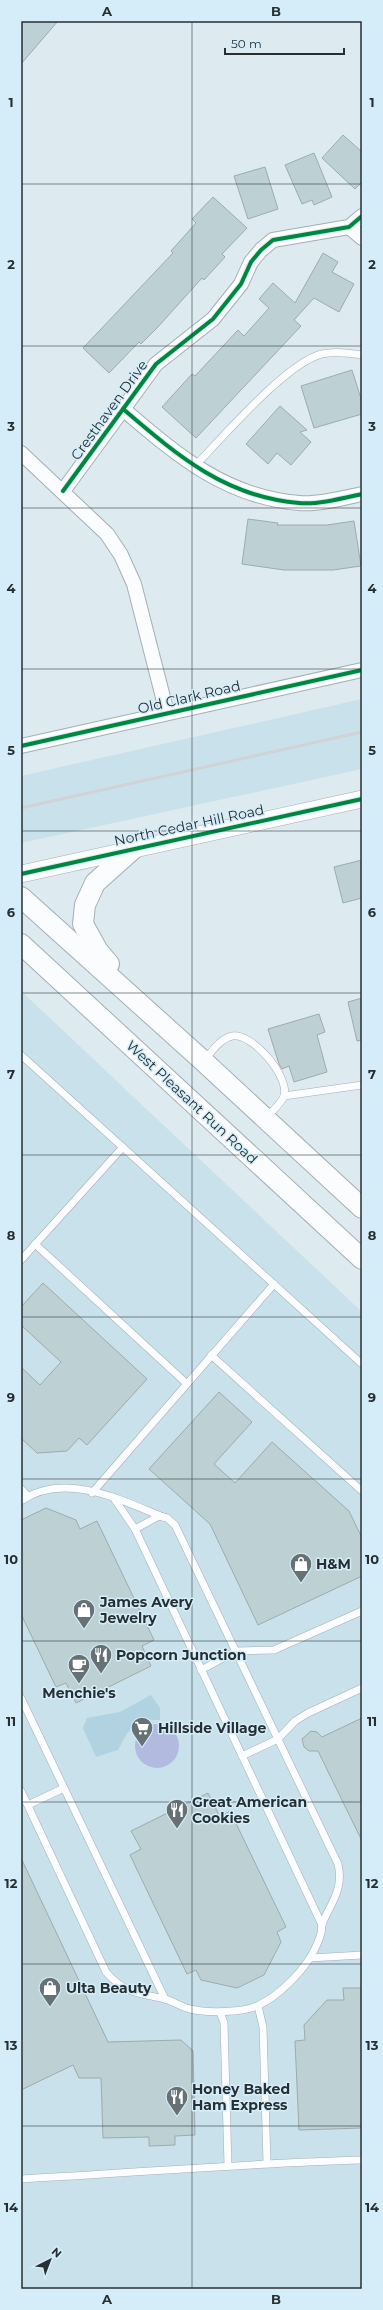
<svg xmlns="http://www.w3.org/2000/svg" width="383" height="2310" font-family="Montserrat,sans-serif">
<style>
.built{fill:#c9e1ea}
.green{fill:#b1d2e0}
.water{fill:#b3bae0}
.building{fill:#bdd1d4;stroke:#9faaad}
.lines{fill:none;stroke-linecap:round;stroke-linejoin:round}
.service-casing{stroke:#a5afb4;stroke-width:8}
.minor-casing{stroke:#a5afb4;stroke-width:16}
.tertiary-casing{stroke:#a5afb4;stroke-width:18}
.secondary-casing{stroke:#a5afb4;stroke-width:22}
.service{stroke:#fafcfd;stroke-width:7}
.minor{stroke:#fafcfd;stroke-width:14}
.tertiary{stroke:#fafcfd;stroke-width:17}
.secondary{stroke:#fafcfd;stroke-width:20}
.rail{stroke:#cfd3d5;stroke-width:3}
.cycleway-casing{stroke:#d5edf8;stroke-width:6}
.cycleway{stroke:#00873e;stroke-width:4}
.grid{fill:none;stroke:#262f33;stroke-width:1;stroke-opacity:0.55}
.labels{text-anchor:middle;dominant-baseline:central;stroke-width:3;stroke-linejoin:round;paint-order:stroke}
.street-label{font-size:14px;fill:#262f33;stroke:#d5edf8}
.poi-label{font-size:14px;font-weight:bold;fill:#262f33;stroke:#d5edf8;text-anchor:start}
.neatline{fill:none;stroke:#262f33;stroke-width:1.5}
.grid-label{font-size:13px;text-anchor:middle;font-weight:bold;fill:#262f33}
</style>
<rect width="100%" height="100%" fill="#ddeaf0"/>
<g class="built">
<polygon points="362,699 362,769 21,843 21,776"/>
<polygon points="21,991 362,1312 362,2289 21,2289"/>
</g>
<path class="green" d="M151,1695L160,1708V1720C134,1719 129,1729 118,1750L96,1757L83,1728L87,1718L120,1712Z"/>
<circle class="water" cx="157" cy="1746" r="22"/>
<g class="building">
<polygon points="21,21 58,21 21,64"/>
<polygon points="343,135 362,152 362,182 355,189 322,158"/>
<polygon points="314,153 332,197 314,205 312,200 302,204 285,165"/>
<polygon points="265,167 278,209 248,219 234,176"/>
<polygon points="213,197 247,228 222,254 225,257 204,280 202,278 157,328 141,344 139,342 109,373 83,348 173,253 171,251 196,223 192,219"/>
<polygon points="323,253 338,262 332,272 354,284 339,312 314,298 294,320 301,326 196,438 162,407 192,374 195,376 238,330 244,336 269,308 259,299 273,283 295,303"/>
<polygon points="352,370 362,402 362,414 314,428 301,386"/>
<polygon points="280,406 307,430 300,432 311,442 291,465 277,453 268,464 246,444"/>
<polygon points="248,519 278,523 277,525 327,525 354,521 361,566 333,570 284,570 242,564"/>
<polygon points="362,860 362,898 343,903 334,867"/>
<polygon points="362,998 362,1040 357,1041 348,1002"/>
<polygon points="319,1014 325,1032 317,1035 327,1072 294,1082 289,1066 282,1069 279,1064 268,1029"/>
<polygon points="43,1283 147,1379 87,1445 79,1438 67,1451 37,1453 21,1438 21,1367 40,1385 61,1362 21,1325 21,1307"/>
<polygon points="219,1392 252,1422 214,1464 235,1483 272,1442 349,1511 362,1538 362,1576 258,1625 210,1524 149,1469"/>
<polygon points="46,1508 76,1520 80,1529 97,1521 154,1640 142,1646 151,1666 76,1703 66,1683 56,1687 21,1614 21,1520"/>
<polygon points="362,1718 362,1841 318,1751 309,1751 304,1747 302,1739 311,1731 317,1732 322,1737"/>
<polygon points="208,1793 220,1817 230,1811 286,1927 277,1932 281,1942 264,1975 237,1988 201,1980 196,1970 187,1974 130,1855 141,1849 131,1831"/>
<polygon points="21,1858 108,2042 181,2040 193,2051 195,2135 175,2136 175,2145 149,2146 149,2137 103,2138 101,2078 79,2078 73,2065 21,2090"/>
<polygon points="343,1988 362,1988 362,2128 299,2130 295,2041 305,2040 304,2025 327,2000 344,2000"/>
</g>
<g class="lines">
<g class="service-casing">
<g id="service">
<path d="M195,466C222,438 287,362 322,354C335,351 349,353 362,355"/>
<polyline points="21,1055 362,1364"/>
<path d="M205,1060C212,1051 220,1039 232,1036C252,1032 290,1077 284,1096C282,1103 271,1112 267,1117"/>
<polyline points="284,1096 362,1085"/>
<polyline points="35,1244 186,1383"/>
<polyline points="21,1260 123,1147"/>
<polyline points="211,1355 362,1491"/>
<polyline points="21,1489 28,1496"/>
<polyline points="92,1493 274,1284"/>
<polyline points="113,1497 135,1529 322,1925"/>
<path d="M21,1501C64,1471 121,1500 163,1517"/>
<polyline points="201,1670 236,1651 274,1650 362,1611"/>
<polyline points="21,1698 165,1999"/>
<polyline points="242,1756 278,1739 295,1721 308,1713 362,1688"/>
<path d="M21,1791L106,1972C125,1994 139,1993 165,1999C173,2001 181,2007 190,2009C206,2013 244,2013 259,2005C278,1996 298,1976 310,1958C314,1951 319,1941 321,1933C322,1930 321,1927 322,1924C331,1903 344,1889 338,1864L175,1525L167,1518L159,1516L135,1529"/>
<polyline points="28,1805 64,1788"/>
<polyline points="310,1958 362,1955"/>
<polyline points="258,2006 263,2027 267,2163"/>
<polyline points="220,2012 224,2023 228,2166"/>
<path d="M21,2179C135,2173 248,2163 362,2160"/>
</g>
</g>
<g class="minor-casing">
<g id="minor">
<polyline points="349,227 362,238"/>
<path d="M123,409C177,455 225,497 299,503C317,505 344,498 362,494"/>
<polyline points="21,453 107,534 121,555 134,584 167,713"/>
<polyline points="63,491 156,364 213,319 241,284 251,262 261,250 273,240 349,227 362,216"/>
<polyline points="21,746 362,670"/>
</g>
</g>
<g class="tertiary-casing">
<polyline id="tertiary" points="21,874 362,799"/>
</g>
<g class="secondary-casing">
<g id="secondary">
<polyline points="21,897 201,1059 362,1208"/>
<polyline points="21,944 362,1259"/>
<polyline points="109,964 98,951 83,924 85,905 95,883 133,849"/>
</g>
</g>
<use href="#service" class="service"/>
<use href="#minor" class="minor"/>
<use href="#tertiary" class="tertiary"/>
<use href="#secondary" class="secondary"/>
<polyline class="rail" points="21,808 362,732"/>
<g class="cycleway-casing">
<g id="cycleway">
<path d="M123,409C177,455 225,497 299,503C317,505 344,498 362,494"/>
<polyline points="63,491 156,364 213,319 241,284 251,262 261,250 273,240 349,227 362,216"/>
<polyline points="21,746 362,670"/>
<polyline points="21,874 362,799"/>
</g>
</g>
<use href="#cycleway" class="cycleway"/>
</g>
<path class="grid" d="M192,21V2289M21,184H362M21,346H362M21,508H362M21,669H362M21,831H362M21,993H362M21,1155H362M21,1317H362M21,1479H362M21,1641H362M21,1802H362M21,1964H362M21,2126H362"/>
<defs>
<g id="shop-pin" transform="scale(1.15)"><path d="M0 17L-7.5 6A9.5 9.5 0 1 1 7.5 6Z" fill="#667075" stroke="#d5edf8"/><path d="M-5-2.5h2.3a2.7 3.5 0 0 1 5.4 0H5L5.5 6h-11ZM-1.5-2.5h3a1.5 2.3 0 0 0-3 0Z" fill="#fff"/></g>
<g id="restaurant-pin" transform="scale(1.15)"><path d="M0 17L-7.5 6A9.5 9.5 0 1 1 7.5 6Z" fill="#667075" stroke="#d5edf8"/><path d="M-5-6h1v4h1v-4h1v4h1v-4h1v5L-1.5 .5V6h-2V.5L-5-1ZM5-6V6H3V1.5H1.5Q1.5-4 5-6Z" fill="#fff"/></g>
<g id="cafe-pin" transform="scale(1.15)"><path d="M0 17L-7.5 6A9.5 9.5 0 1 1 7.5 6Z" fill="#667075" stroke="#d5edf8"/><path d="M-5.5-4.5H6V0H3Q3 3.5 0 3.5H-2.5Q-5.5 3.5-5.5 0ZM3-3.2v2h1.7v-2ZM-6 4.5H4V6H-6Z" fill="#fff"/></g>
<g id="supermarket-pin" transform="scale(1.15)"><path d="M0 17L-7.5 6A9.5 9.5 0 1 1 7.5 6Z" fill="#667075" stroke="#d5edf8"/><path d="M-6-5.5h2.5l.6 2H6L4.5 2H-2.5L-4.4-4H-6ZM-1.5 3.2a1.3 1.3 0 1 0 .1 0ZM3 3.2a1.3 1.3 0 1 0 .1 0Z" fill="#fff"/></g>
</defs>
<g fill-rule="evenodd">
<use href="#shop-pin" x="301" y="1564"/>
<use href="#shop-pin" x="84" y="1610"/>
<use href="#restaurant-pin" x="101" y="1655"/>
<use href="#cafe-pin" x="79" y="1665"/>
<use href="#supermarket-pin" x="142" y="1728"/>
<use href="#restaurant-pin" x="177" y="1810"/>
<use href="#shop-pin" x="50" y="1988"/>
<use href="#restaurant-pin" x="177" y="2097"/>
</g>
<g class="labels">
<g class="street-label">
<text transform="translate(109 410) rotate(-54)">Cresthaven Drive</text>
<text transform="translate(189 697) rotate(-13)">Old Clark Road</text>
<text transform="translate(189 825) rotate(-12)">North Cedar Hill Road</text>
<text transform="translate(192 1102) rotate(43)">West Pleasant Run Road</text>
</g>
<g class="poi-label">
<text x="316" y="1564">H&amp;M</text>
<text x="100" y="1602">James Avery<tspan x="100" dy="16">Jewelry</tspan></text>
<text x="116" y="1655">Popcorn Junction</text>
<text x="79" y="1693" text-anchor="middle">Menchie's</text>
<text x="158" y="1728">Hillside Village</text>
<text x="192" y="1802">Great American<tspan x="192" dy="16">Cookies</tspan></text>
<text x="66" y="1988">Ulta Beauty</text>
<text x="192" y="2089">Honey Baked<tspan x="192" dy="16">Ham Express</tspan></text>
</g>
</g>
<rect width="383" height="2310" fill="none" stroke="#d5edf8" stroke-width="44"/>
<g transform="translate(50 2260) rotate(42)" stroke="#d5edf8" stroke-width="3" paint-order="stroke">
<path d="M0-3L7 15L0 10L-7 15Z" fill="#262f33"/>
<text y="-6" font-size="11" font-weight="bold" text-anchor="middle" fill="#262f33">N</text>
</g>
<path d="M225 48v6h119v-6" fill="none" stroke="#262f33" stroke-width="2"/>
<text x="231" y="48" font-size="12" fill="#262f33" stroke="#d5edf8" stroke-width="3" paint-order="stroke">50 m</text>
<rect x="22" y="22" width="339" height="2266" class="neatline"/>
<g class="grid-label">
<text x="107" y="16">A</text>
<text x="276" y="16">B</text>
<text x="11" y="107">1</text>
<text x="372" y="107">1</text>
<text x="11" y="269">2</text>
<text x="372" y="269">2</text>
<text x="11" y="431">3</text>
<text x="372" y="431">3</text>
<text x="11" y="593">4</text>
<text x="372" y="593">4</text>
<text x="11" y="755">5</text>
<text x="372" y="755">5</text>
<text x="11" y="917">6</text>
<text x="372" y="917">6</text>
<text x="11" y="1079">7</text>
<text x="372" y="1079">7</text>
<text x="11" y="1240">8</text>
<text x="372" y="1240">8</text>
<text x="11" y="1402">9</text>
<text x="372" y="1402">9</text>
<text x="11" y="1564">10</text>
<text x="372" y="1564">10</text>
<text x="11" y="1726">11</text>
<text x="372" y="1726">11</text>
<text x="11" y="1888">12</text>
<text x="372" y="1888">12</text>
<text x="11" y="2050">13</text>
<text x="372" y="2050">13</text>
<text x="11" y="2212">14</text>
<text x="372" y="2212">14</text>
<text x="107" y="2304">A</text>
<text x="276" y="2304">B</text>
</g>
</svg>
